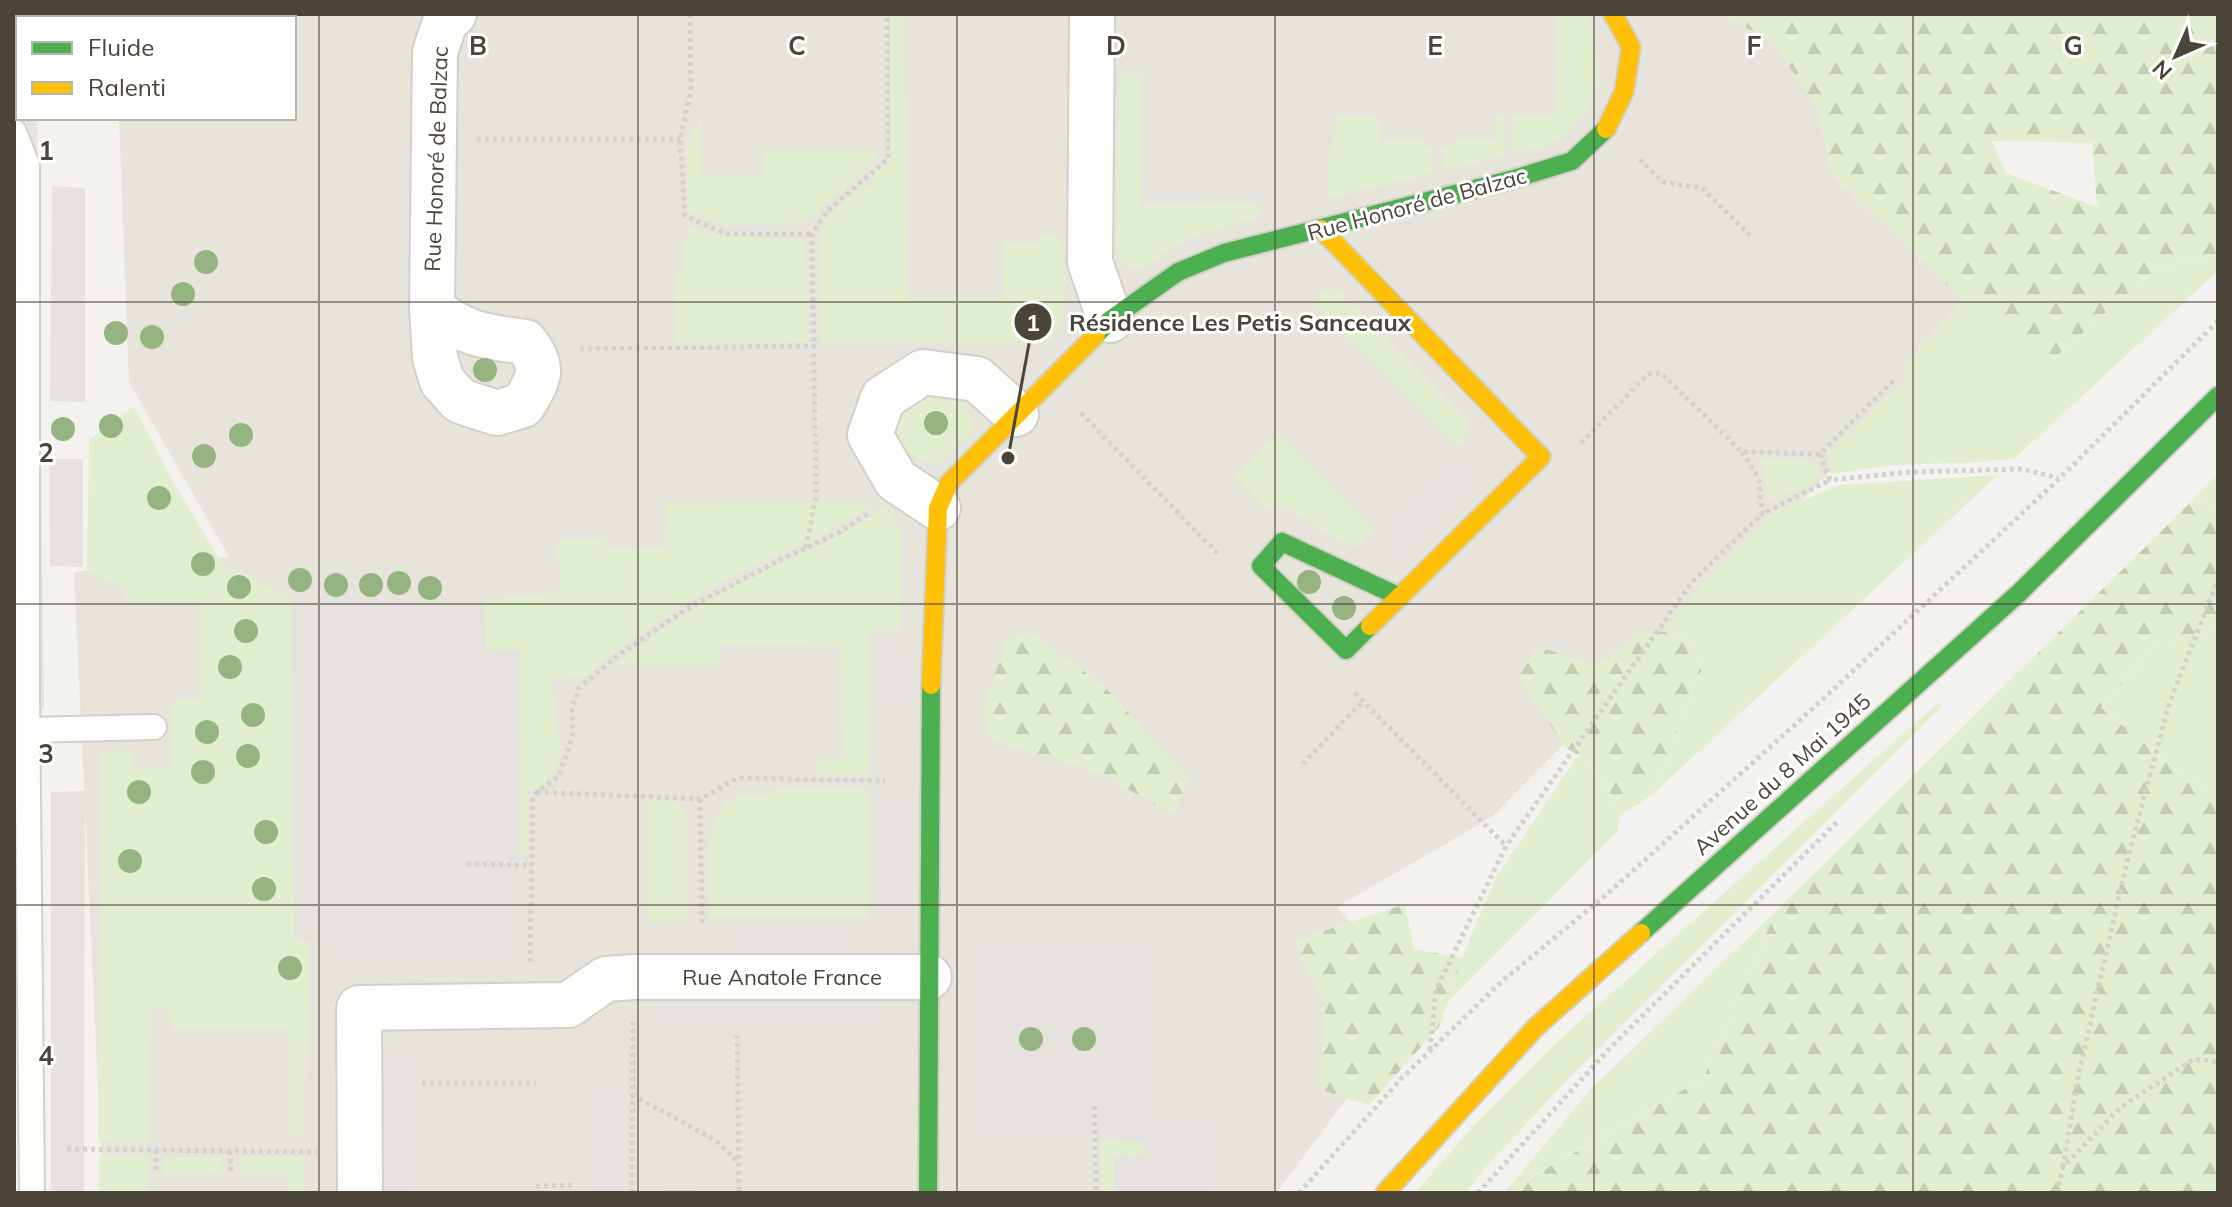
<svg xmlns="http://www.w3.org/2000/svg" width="2232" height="1207" font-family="Mulish,sans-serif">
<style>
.residential{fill:#e7e4dc}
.grass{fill:#e1eecf}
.forest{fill:url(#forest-firs);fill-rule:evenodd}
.parking{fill:#e6e3df}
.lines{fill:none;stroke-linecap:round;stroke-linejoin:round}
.lane-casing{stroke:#d2d0cb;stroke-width:28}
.street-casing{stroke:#d2d0cb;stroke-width:48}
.fast-casing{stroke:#d3cfc5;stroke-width:22}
.slow-casing{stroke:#d3cfc5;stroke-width:22}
.path{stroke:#d3d2cc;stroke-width:5;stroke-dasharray:4 4;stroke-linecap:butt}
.lane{stroke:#fdfdfc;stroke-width:24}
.street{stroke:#fdfdfc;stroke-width:44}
.fast{stroke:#4caf50;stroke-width:18}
.slow{stroke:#ffc107;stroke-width:18}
.tree{fill:#96b382}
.grid{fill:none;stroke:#4b4439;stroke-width:2;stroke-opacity:0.55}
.labels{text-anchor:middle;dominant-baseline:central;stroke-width:6;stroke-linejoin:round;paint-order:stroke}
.street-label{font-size:22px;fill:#4b4439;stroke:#fff}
.grid-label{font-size:26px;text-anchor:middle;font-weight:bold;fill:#4b4439;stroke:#fff;stroke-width:6;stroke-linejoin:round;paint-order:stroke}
.leader{fill:none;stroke:#4b4439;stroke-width:3}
.callout-dot{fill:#4b4439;stroke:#fff;stroke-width:3}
.mark-label{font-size:24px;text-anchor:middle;font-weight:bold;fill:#fff}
.callout-label{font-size:24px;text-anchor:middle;font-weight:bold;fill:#4b4439;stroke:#fff;stroke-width:6;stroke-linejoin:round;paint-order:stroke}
</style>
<defs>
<pattern id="forest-firs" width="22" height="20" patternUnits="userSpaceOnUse" patternTransform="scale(2)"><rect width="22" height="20" fill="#e1eecf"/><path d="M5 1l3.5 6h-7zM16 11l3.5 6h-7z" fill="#c3cdb2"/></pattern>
</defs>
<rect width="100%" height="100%" fill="#f4f2ee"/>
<g class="residential">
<polygon points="14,14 36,14 36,18 18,18 18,118 37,118 44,709 14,712"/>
<polygon points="114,14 1795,14 1994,304 1492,817 1337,907 1420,1000 1276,1193 103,1193 74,572 229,557 129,382 119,118 294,118 294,18 115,18"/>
</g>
<g class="grass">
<path d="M890,14H904L905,94L907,95L908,298H1004L1005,242H1039L1040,237C1051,236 1058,236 1063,247C1063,277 1076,333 1040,344L828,343L822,341L819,334L818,239C825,215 846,200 863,184L867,188L873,183L870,179L886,163L890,150Z"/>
<path d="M1558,14H1585C1609,64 1604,118 1549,144C1538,149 1524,151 1512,153L1511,115H1555Z"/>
<path d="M1118,73L1142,74L1140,206L1260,205L1258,217C1231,225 1203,231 1178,244C1166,250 1148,269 1133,267C1120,265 1118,253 1117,243Z"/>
<polygon points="1335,116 1378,116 1379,142 1422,141 1423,147 1432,148 1433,173 1328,199 1327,156 1334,143"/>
<polygon points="1496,116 1504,116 1505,155 1443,171 1442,148 1450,147 1451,141 1495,141"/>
<path d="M702,120V176H763V151L879,150C873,170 823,202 807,223L722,225L687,212V139Z"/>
<polygon points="697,227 720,236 804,239 806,244 808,342 678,344 674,340 675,275 683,269 687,230"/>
<polygon points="2218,253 2218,271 2015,458 1984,462 1892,465 1832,474 1826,453 1908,376 1900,368 1963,300 2055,357 2155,270"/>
<polygon points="1332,288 1338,290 1468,421 1470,429 1459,446 1313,304 1324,290"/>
<path d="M926,388C955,397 974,396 973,433L939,464C917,463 884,441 898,414C903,405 918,395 926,388Z"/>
<polygon points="134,406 172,480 223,565 291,597 294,939 308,940 305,1135 289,1136 289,1030 174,1030 166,1009 151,1008 149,1143 98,1142 101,753 128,750 135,768 170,767 171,701 200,699 200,603 125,601 124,589 87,571 89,440"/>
<polygon points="1278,434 1374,529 1358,546 1350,547 1274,500 1268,509 1235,476"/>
<polygon points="1760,459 1815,462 1824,478 1771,501"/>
<polygon points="1998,475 1653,794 1701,670 1685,634 1663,632 1703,582 1771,514 1839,485"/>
<polygon points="2218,475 2218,509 2195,497"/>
<polygon points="874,502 852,518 811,541 762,561 684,604 622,646 583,677 552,680 561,756 550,780 539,788 528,789 527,855 520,855 519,651 486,649 484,600 560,592 557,540 605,540 606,549 665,549 666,504"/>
<polygon points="883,506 895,518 900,532 900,632 870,630 868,776 817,776 817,759 842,758 840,647 720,644 719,666 615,665 653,636 710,599 783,562 834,540"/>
<polygon points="2218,630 2218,780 2202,790 2101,708 2155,645"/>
<polygon points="1938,703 1942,706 1571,1076 1483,1170 1466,1193 1415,1193 1476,1123 1558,1041"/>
<polygon points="1578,755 1597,766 1620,815 1617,832 1447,1003 1462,958 1495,879"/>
<path d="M775,790H868V918H711C711,890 699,806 736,798C745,796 757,798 767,798Z"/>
<path d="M648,798C668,800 677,798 687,816V920L648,922Z"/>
<polygon points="1776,911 1704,1078 1505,1192 1591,1089"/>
<polygon points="1101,1139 1143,1141 1143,1156 1114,1156 1115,1193 1102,1193"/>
<polygon points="148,1155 148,1193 99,1193 99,1156"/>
<polygon points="305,1155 305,1193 289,1193 289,1175 240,1175 239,1157"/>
<polygon points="163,1157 222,1157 222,1174 164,1175"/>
</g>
<g class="forest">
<path d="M1721,14H2218V253L2155,270L2054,358L1963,300L1832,176L1817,109L1774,43ZM1992,141L2092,143L2097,207L2006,173Z"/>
<polygon points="2195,498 2218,509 2218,630 2155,645 2101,708 2201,790 2218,780 2218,1193 1504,1193 1704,1078 1776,911"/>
<polygon points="1639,630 1685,634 1701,670 1653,794 1620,815 1597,766 1566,748 1518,677 1536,646 1598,666"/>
<polygon points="1029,631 1106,688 1189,779 1173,815 1100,773 991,740 983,711 1005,642"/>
<polygon points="1405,904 1414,949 1462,958 1439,1027 1369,1105 1318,1089 1326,1006 1294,941"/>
</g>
<g class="parking">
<polygon points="52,186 85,188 85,402 50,401"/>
<polygon points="1464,454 1488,480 1405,562 1380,537"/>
<polygon points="49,459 83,459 83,567 50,566"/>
<polygon points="291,597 484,599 486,649 519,650 519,967 326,962 327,940 294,939"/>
<polygon points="879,644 910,645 909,708 878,707"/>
<polygon points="909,790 909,921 879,921 879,791"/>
<polygon points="85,791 84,1193 51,1193 51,792"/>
<polygon points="732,928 850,929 850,960 731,958"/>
<polygon points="1153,942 1152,1115 1212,1113 1212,1193 1115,1193 1114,1155 1143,1156 1143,1141 974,1136 976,943"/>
<rect x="658" y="995" width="221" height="34"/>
<polygon points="378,1047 411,1047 411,1193 377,1193"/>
<polygon points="589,1091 623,1091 623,1193 590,1193"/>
</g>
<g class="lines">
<g class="lane-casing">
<g id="lane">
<polyline points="14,132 27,165 27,694 32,1193"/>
<polyline points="27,730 154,727"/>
</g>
</g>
<g class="street-casing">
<g id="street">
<polyline points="1092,14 1090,262 1110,320"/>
<path d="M432,309C468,336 483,336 525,342C546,368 539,378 523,405L497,413L460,401L442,381L435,358L432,309L435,52L445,22L454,14"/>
<polyline points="938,508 896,480 870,435 883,398 923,372 977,379 1016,414"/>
<polyline points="360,1193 359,1008 568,1005 606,979 634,977 929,977"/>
</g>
</g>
<g class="fast-casing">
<g id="fast">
<polyline points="1096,335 1110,320 1178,272 1224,253 1514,179 1572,161 1606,129"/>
<polyline points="1370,626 1346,650 1261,566 1282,542 1400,597"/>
<polyline points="1641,933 2018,594 2218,396"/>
<polyline points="928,1193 931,685"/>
</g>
</g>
<g class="slow-casing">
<g id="slow">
<polyline points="1606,129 1624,92 1631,47 1613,14"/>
<polyline points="1321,229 1541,457 1370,626"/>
<polyline points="931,685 938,508 949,483 1096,335"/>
<polyline points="1385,1193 1536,1027 1641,933"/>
</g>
</g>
<g class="path">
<polyline points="690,14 691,90 680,139 685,216 727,234 812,234"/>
<polyline points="477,139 680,139"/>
<polyline points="1640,159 1663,182 1702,188 1750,235"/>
<polyline points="580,349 815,346"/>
<polyline points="1081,413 1219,555"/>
<polyline points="1581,443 1648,374 1661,373 1742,452 1820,454 1895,379"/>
<polyline points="1742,452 1759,479 1762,514 1830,480"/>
<polyline points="1820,454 1830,480 1910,472 2022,469 2058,478"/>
<polyline points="806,548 816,496 812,234 827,211 888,159 887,14"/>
<polyline points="1355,693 1506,846"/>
<polyline points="1303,764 1363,701"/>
<polyline points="537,792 700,799 738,778 885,781"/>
<polyline points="700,799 702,923"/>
<polyline points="467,864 532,865"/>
<polyline points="530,962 533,799 537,792 559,776 573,735 572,708 579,688 617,656 688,608 778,561 840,532 869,513"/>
<polyline points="737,1035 739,1193"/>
<polyline points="1430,1050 1436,990 1506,846 1692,582 1762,514"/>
<polyline points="422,1083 536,1083"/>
<polyline points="632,1095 715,1140 738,1162"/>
<polyline points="1095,1106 1096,1193"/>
<polyline points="67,1149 317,1152"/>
<polyline points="156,1150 156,1174"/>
<polyline points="230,1151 231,1174"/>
<polyline points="2063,1167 2078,1077 2128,857 2169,704 2218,579"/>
<polyline points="536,1186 572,1185"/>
<polyline points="632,1193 633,1022"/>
<polyline points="668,1193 695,1193"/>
<polyline points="1299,1193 1401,1079 1500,983 1606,895 1810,711 2059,479 2218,321"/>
<polyline points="1478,1193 1611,1047 1839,820"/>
<polyline points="2056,1193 2063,1167 2121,1107 2194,1059 2218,1062"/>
</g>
<use href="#lane" class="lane"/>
<use href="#street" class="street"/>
<use href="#fast" class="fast"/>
<use href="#slow" class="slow"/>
</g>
<g class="tree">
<circle cx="206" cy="262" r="12"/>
<circle cx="183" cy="294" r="12"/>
<circle cx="116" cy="333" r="12"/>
<circle cx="152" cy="337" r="12"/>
<circle cx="485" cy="370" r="12"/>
<circle cx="936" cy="423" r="12"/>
<circle cx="111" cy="426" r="12"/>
<circle cx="63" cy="429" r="12"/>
<circle cx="241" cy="435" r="12"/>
<circle cx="204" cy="456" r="12"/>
<circle cx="159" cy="498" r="12"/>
<circle cx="203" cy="564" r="12"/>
<circle cx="300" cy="580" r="12"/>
<circle cx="1309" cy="582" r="12"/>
<circle cx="399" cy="583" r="12"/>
<circle cx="336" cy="585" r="12"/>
<circle cx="371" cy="585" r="12"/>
<circle cx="239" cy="587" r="12"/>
<circle cx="430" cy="588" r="12"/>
<circle cx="1344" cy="608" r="12"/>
<circle cx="246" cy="631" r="12"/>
<circle cx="230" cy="667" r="12"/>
<circle cx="253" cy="715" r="12"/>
<circle cx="207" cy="732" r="12"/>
<circle cx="248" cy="756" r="12"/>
<circle cx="203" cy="772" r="12"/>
<circle cx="139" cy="792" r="12"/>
<circle cx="266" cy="832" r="12"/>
<circle cx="130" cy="861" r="12"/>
<circle cx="264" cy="889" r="12"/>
<circle cx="290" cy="968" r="12"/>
<circle cx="1031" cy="1039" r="12"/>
<circle cx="1084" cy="1039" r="12"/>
</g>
<path class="grid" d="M319,14V1193M638,14V1193M957,14V1193M1275,14V1193M1594,14V1193M1913,14V1193M14,302H2218M14,604H2218M14,905H2218"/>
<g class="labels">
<g class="street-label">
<text transform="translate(436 159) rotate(-88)">Rue Honoré de Balzac</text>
<text transform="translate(1417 204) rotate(-15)">Rue Honoré de Balzac</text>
<text transform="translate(1782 774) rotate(-42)">Avenue du 8 Mai 1945</text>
<text x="782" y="977">Rue Anatole France</text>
</g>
</g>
<g class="grid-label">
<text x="478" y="55">B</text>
<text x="797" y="55">C</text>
<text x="1116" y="55">D</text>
<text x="1435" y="55">E</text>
<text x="1754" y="55">F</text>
<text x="2073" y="55">G</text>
<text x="46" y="160">1</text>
<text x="46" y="462">2</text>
<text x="46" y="763">3</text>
<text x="46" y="1065">4</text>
</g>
<path class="leader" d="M1008 458L1033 322"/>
<g class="callout-dot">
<circle cx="1008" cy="458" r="8"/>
<circle cx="1033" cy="322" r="20"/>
</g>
<g class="mark-label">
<text x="1033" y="331">1</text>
</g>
<g class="callout-label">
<text x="1240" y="331">Résidence Les Petis Sanceaux</text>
</g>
<rect width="2232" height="1207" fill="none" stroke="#4b4439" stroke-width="32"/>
<rect x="16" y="16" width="280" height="104" fill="#ffffff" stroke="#b7b4b0" stroke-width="2"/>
<rect x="32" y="42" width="40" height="12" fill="#4caf50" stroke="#b7b4b0" stroke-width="2"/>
<text x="88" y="56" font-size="24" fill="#4b4439">Fluide</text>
<rect x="32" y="82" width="40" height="12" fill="#ffc107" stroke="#b7b4b0" stroke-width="2"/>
<text x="88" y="96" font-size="24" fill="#4b4439">Ralenti</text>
<g transform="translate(2176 56) rotate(225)" stroke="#ffffff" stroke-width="6" paint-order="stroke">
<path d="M0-6L14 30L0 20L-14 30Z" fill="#4b4439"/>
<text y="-12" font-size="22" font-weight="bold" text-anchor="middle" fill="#4b4439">N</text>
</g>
</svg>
